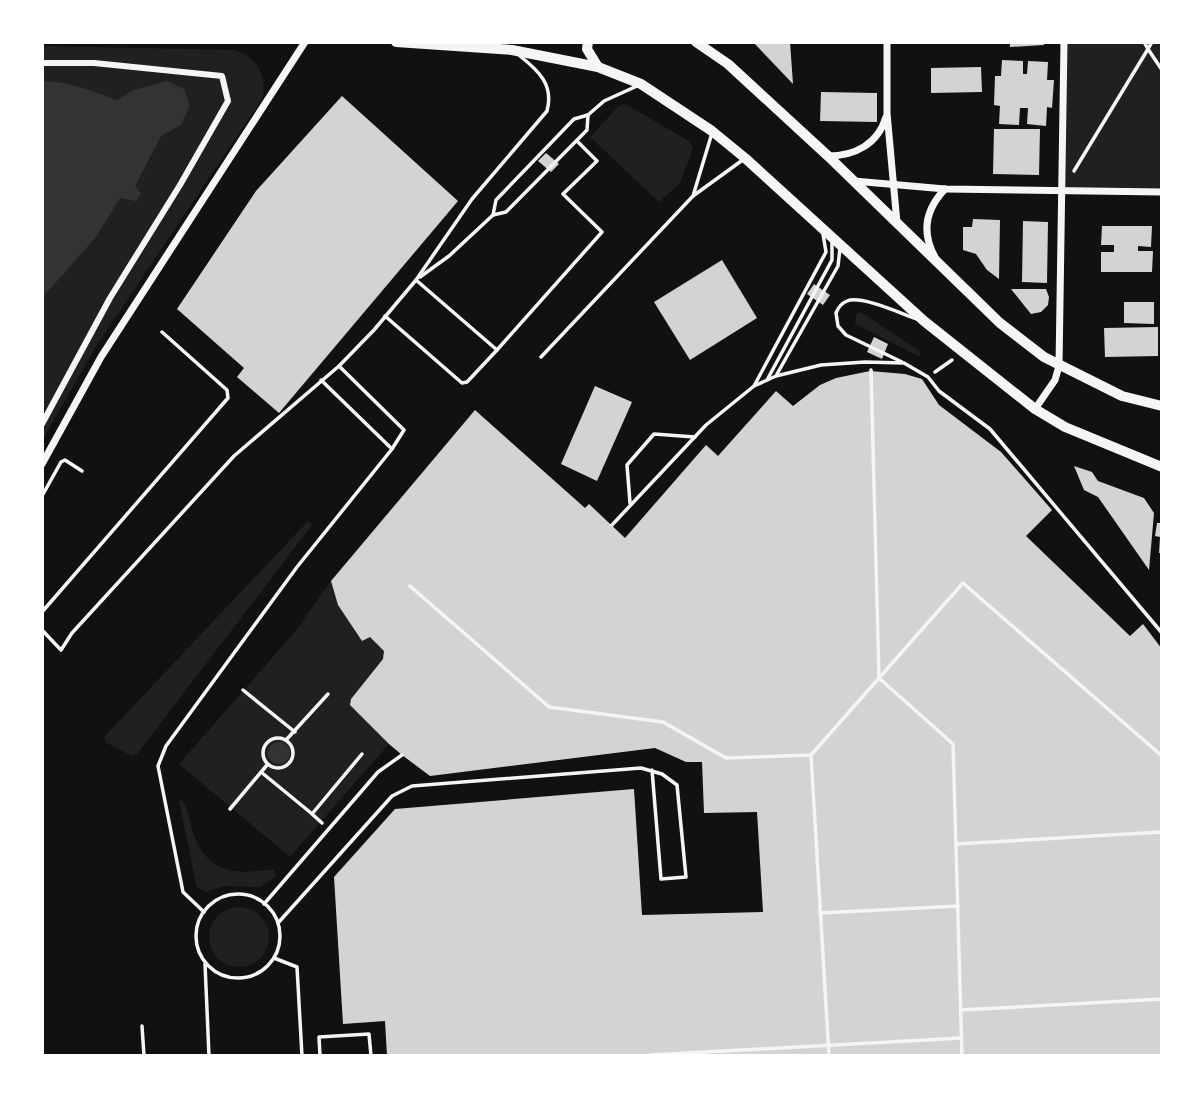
<svg xmlns="http://www.w3.org/2000/svg" width="1204" height="1098" font-family="'Asap Condensed',sans-serif">
<style>
.green{fill:#202020}
.water{fill:#333}
.building{fill:#d3d3d3}
.lines{fill:none;stroke-linecap:round;stroke-linejoin:round}
.path{stroke:#f5f5f5;stroke-width:3.5}
.service{stroke:#f5f5f5;stroke-width:3.5}
.pedestrian{stroke:#f5f5f5;stroke-width:6}
.minor{stroke:#f5f5f5;stroke-width:7}
.tertiary{stroke:#f5f5f5;stroke-width:10}
</style>
<rect width="100%" height="100%" fill="#111"/>
<g class="green">
<polygon points="1064,42 1162,42 1162,192 1062,191"/>
<path d="M42,46L235,50C257,57 268,76 262,99L95,348L42,441Z"/>
<polygon points="625,104 689,141 693,148 680,183 659,202 590,137 619,106"/>
<polygon points="861,312 921,352 920,357 855,324 856,314"/>
<polygon points="308,521 312,525 137,754 132,756 105,742 105,736"/>
<polygon points="331,581 338,605 361,640 370,637 384,651 383,659 351,699 351,705 389,744 290,857 179,764 294,633"/>
<path d="M182,800C189,811 190,825 195,837C210,876 240,874 274,869L276,876L260,887L223,886L206,892L197,888L179,801Z"/>
<circle cx="239" cy="937" r="30"/>
</g>
<g class="water">
<path d="M42,81C69,81 91,91 117,100L134,90L167,81L184,89L190,106L181,125L161,136L135,186L141,194L136,201L120,198L96,237L42,298Z"/>
<circle cx="279" cy="753" r="11"/>
</g>
<g class="building">
<polygon points="753,42 790,42 793,84"/>
<polygon points="1010,42 1044,42 1044,45 1010,47"/>
<polygon points="1002,60 1023,61 1023,74 1027,74 1028,61 1048,62 1047,80 1054,80 1052,108 1047,107 1046,126 1027,124 1028,108 1020,108 1019,125 999,124 1000,106 994,105 995,76 1001,76"/>
<polygon points="981,67 982,92 931,93 931,68"/>
<polygon points="821,92 877,93 877,122 820,121"/>
<polygon points="342,96 458,201 279,413 237,377 244,368 177,309 256,191"/>
<polygon points="994,129 1040,129 1039,175 993,174"/>
<polygon points="546,153 559,164 551,172 538,161"/>
<polygon points="973,219 1000,220 999,279 987,270 976,254 963,250 963,227 972,227"/>
<polygon points="1023,221 1048,222 1047,283 1022,282"/>
<polygon points="1102,226 1152,226 1151,247 1138,246 1138,251 1153,251 1152,272 1101,272 1101,252 1114,252 1114,245 1101,245"/>
<polygon points="722,260 757,318 690,360 654,302"/>
<polygon points="814,284 830,295 823,305 807,294"/>
<polygon points="1011,289 1046,289 1049,297 1048,305 1041,312 1031,314"/>
<polygon points="1124,302 1154,302 1154,324 1124,323"/>
<polygon points="1158,327 1158,356 1105,357 1104,328"/>
<polygon points="874,337 888,344 882,359 867,352"/>
<polygon points="870,371 905,374 922,379 939,405 1001,452 1052,510 1026,536 1130,636 1143,624 1162,649 1162,1056 387,1056 385,1021 343,1024 334,877 395,809 634,789 642,915 763,912 757,812 704,813 702,762 686,762 655,748 430,776 402,755 389,744 350,705 351,699 383,659 384,651 370,637 362,641 338,605 331,581 475,410 585,508 589,504 625,538 706,445 718,456 776,391 793,406 820,385 836,378"/>
<polygon points="595,386 632,402 597,481 561,464"/>
<polygon points="1074,466 1092,472 1098,481 1144,498 1154,513 1149,570 1098,497 1084,490"/>
<polygon points="1157,523 1162,523 1162,553 1159,553 1160,537 1155,536"/>
</g>
<g class="lines">
<g class="path">
<polyline points="1144,42 1148,49 1152,42"/>
<polyline points="1074,171 1148,49 1162,70"/>
<polyline points="871,370 879,678 953,744 962,1056"/>
<polyline points="935,372 952,360"/>
<polyline points="42,496 61,462 65,460 82,471"/>
<polyline points="410,586 549,707 663,722 726,758 811,755"/>
<polyline points="243,690 295,732"/>
<circle cx="278" cy="753" r="15"/>
<polyline points="286,740 328,694"/>
<polyline points="261,772 311,813"/>
<polyline points="230,809 267,765"/>
<polyline points="322,823 312,814 362,754"/>
<polyline points="956,844 1162,832"/>
<polyline points="820,913 958,906"/>
<polyline points="961,1010 1162,999"/>
<polyline points="650,1055 962,1038"/>
<polyline points="829,1056 811,755 963,583 1162,756"/>
</g>
<g class="service">
<polyline points="712,133 693,196 744,159"/>
<polyline points="493,215 496,200 574,119 588,115"/>
<polyline points="420,277 449,256 493,215 506,212 587,130 588,115 604,101 637,86"/>
<polyline points="416,280 497,350 602,232 563,194 597,161 577,141"/>
<polyline points="385,316 462,383 467,382 497,350"/>
<polyline points="541,357 693,196"/>
<path d="M902,362L846,335L838,326L836,313C838,308 842,303 847,301C861,295 902,314 917,319"/>
<polyline points="777,374 838,266 840,248"/>
<polyline points="321,380 392,449"/>
<polyline points="767,380 832,260 832,240"/>
<polyline points="754,386 826,252 823,234"/>
<polyline points="630,503 627,465 654,434 695,437"/>
<polyline points="612,525 706,425 754,386 776,376 821,365 865,362 904,363 928,377 939,391 990,429 1162,633"/>
<polyline points="42,612 228,398 227,390 162,332"/>
<path d="M42,630L61,650L72,633L234,456L339,366L374,330L416,280L472,199L547,111C554,85 539,71 520,56"/>
<circle cx="238" cy="936" r="42"/>
<polyline points="264,904 378,772 402,755"/>
<polyline points="204,912 183,892 158,766 166,746 297,567 392,449 404,430 339,366"/>
<polyline points="278,923 392,796 412,786 641,768 662,774 677,785 686,877 661,879 652,770"/>
<polyline points="274,958 297,967 302,1056"/>
<polyline points="205,964 209,1056"/>
<polyline points="142,1026 144,1056"/>
<polyline points="320,1056 319,1037 369,1034 371,1056"/>
</g>
<polyline class="pedestrian" points="42,63 94,63 222,76 228,101 180,185 110,298 42,424"/>
<g class="minor">
<polyline points="887,42 887,113 897,223"/>
<path d="M828,156C855,156 878,144 886,117"/>
<polyline points="854,181 945,189 1162,192"/>
<path d="M935,257C921,232 926,209 945,189"/>
<polyline points="1035,409 1055,380 1059,366 1064,42"/>
<polyline points="42,464 101,357 305,42"/>
</g>
<g class="tertiary">
<polyline points="396,42 512,50 598,67 641,84 712,131 745,158 924,321 1035,409 1065,427 1162,467"/>
<polyline points="588,42 587,49 598,67"/>
<polyline points="696,42 728,64 828,156 1000,323 1044,357 1122,396 1162,406"/>
</g>
</g>
<rect width="1204" height="1098" fill="none" stroke="#ffffff" stroke-width="88"/>
</svg>
